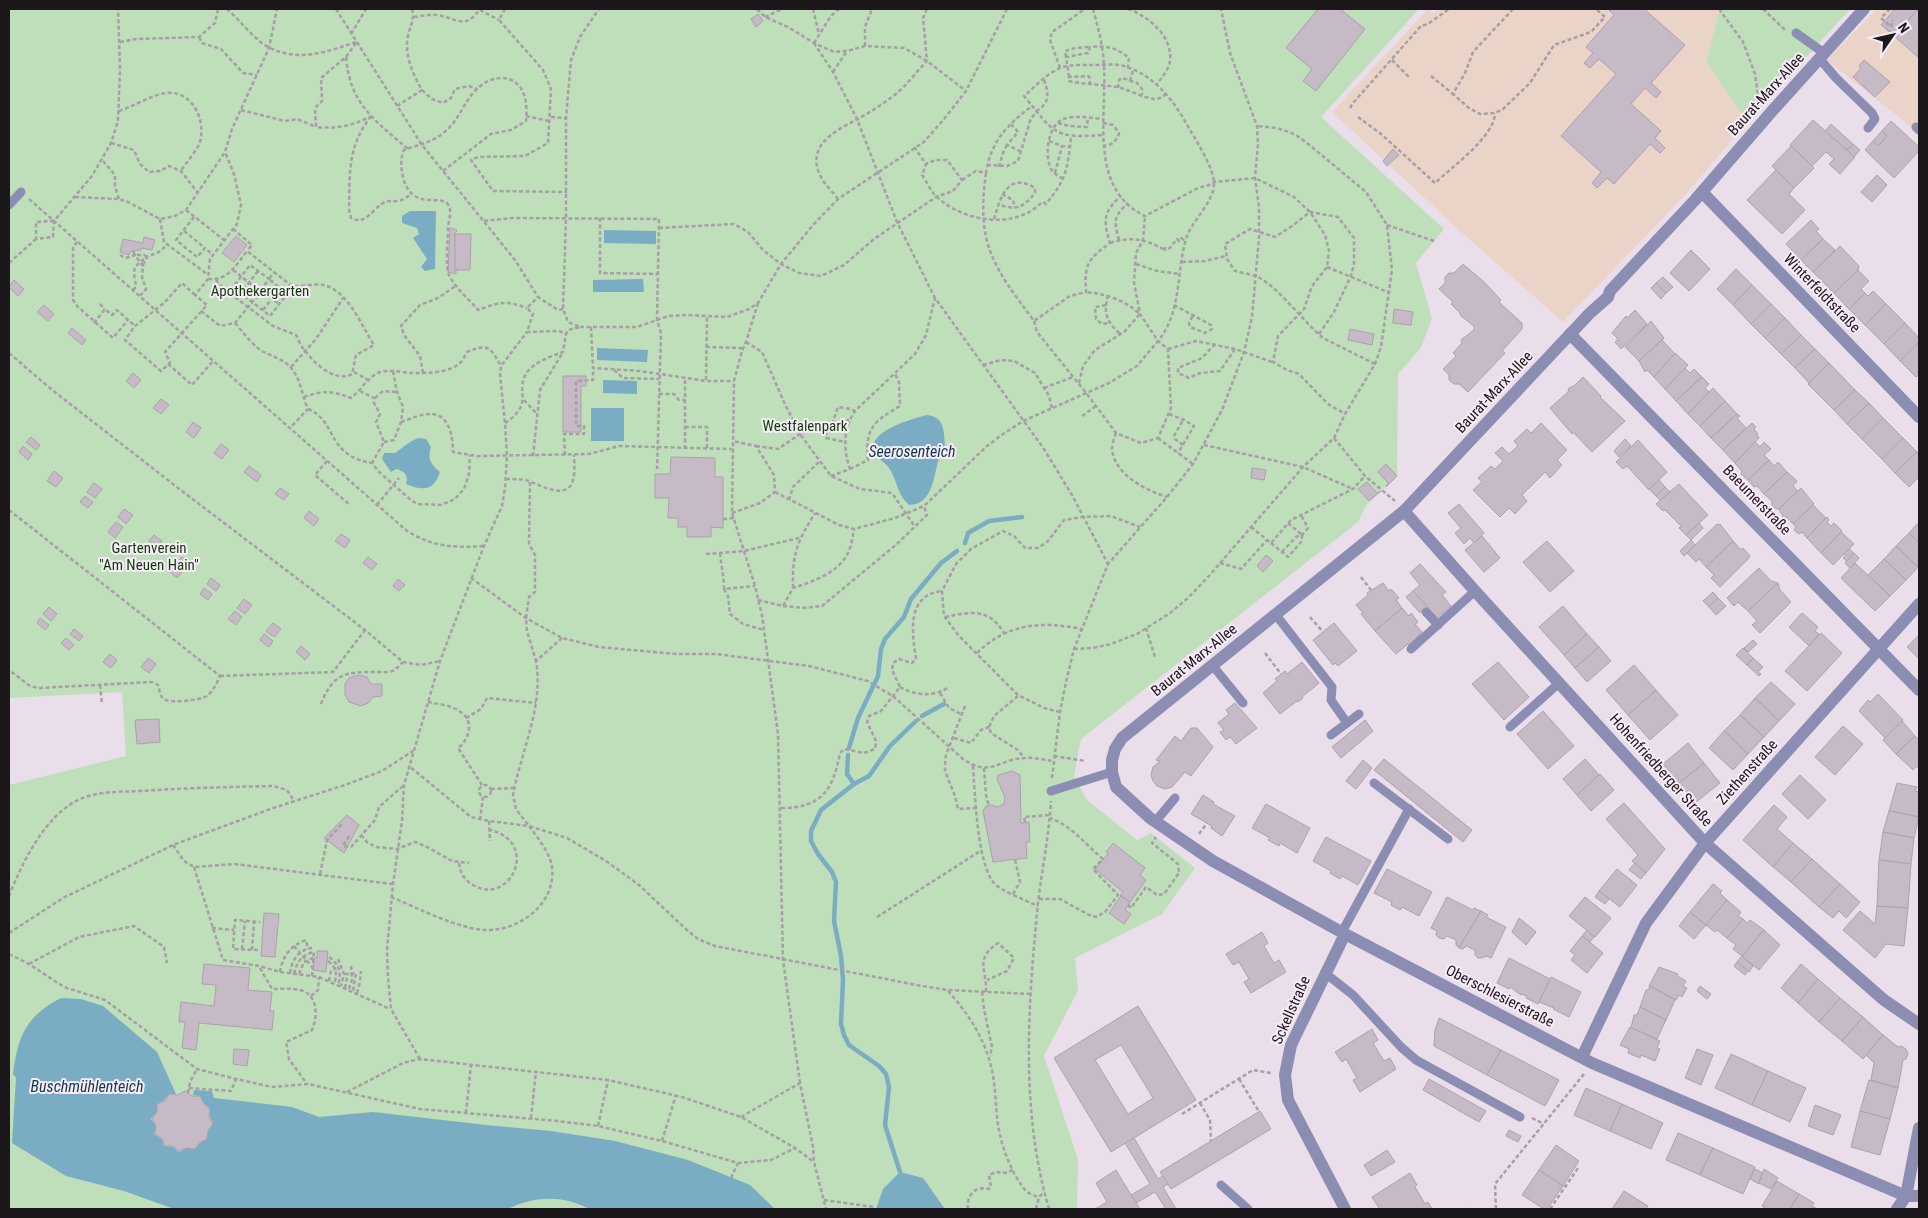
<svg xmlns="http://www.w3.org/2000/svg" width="1928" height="1218" font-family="'Roboto Condensed',sans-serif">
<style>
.commercial{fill:#ead4c7}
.green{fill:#bfdeba}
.water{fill:#7aadc4}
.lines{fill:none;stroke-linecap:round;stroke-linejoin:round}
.stream{stroke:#7aadc4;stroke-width:4.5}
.building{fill:#c5bac6;stroke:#aca1ad;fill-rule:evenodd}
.path{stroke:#a79ea8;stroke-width:2.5;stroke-dasharray:4 2.5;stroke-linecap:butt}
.lane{stroke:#8b8db2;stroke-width:9}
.street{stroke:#8b8db2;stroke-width:12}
.labels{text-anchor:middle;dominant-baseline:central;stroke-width:4;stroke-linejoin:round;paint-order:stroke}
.street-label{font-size:15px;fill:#1b171b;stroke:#f7ecf8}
.park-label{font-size:15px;fill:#0f3c08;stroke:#f7ecf8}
.water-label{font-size:16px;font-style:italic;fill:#0d3a4b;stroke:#f7ecf8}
</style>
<rect width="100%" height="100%" fill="#eadeeb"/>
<g class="commercial">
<polygon points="1428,9 1434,14 1439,9 1720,9 1706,61 1747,122 1686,194 1563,322 1461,232 1332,112"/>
<polygon points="1877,9 1919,9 1919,133 1827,60"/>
</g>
<g class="green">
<polygon points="9,9 1419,9 1321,117 1444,229 1416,263 1432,319 1420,349 1398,374 1397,476 1366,505 1358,522 1081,739 1074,776 1086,799 1137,840 1151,833 1195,868 1162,914 1075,958 1078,990 1044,1056 1078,1160 1077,1209 9,1209 9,785 126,756 122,692 9,698"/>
<polygon points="1720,9 1850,9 1747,122 1706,61"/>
</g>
<g class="water">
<polygon points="410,211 436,211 435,269 425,271 421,267 427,259 413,238 419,234 417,228 402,223 402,216"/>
<polygon points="604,230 656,231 656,244 604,243"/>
<polygon points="643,279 644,292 593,292 593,280"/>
<polygon points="597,348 648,350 647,362 597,360"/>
<polygon points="603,380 637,381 637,394 603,393"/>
<rect x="591" y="408" width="33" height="33"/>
<path d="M927,415C945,417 944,432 945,447C932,460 939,505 909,505C896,492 898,482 889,468C885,462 876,458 874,451C868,430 913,419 927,415Z"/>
<path d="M418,438L426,439L431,447C427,458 431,465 440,472C434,491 423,491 406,484C409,475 404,471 396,469L391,472L382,459L384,453H395L410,442Z"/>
<path d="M61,998L81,999L103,1006L157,1052L176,1094H169L165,1100L157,1104V1112L151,1119L156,1126L154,1134L162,1139L164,1146L173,1147L179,1152L187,1148L195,1149L200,1143L207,1139L208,1131L213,1124L210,1117V1108L204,1104L200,1096L193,1095L194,1090L212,1091L214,1098L292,1107L319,1117L373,1112L486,1125L551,1131L615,1141L688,1160L750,1185L775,1209H589C565,1195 534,1196 510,1208V1209H174L124,1191L66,1176L12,1143L16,1078L13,1074C18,1036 26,1016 61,998Z"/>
<polygon points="900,1172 923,1178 945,1209 876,1209 883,1189"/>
</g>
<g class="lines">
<g class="stream">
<polyline points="965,543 968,533 989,521 1022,517"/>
<polyline points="922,716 944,704"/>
<polyline points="849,748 858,718 878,676 881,649 885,639 904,617 911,599 941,563 957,551"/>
<polyline points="848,755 847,774 854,784"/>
<polyline points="900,1172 885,1125 889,1087 886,1074 879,1066 849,1045 844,1035 841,1024 843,980 841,956 834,921 836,882 832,872 818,854 811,841 811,831 821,810 854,784 869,776 890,746 916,721"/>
</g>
</g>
<g class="building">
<polygon points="1318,9 1340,9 1365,29 1316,91 1303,81 1312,69 1286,48"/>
<polygon points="1608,9 1644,9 1685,45 1651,83 1661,92 1656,98 1645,88 1631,104 1661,131 1655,138 1665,148 1660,153 1650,144 1614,184 1607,178 1597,188 1592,183 1601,172 1561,136 1616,74 1599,59 1590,68 1584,63 1593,53 1586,47 1614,15"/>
<polygon points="1895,9 1918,9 1895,35 1881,25"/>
<polygon points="1918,9 1919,9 1918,57 1885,28 1895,35"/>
<polygon points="758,14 763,21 756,27 751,19"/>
<polygon points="1864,60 1890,82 1875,97 1853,77 1861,68 1859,66"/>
<polygon points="1813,120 1855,157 1840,174 1829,164 1834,159 1826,152 1812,166 1790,145"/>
<polygon points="1891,121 1919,147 1919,151 1894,178 1865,150 1873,141 1878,146 1887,136 1882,131"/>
<polygon points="1831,124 1853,144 1847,150 1825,131"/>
<polygon points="1882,131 1887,136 1878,146 1873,141"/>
<polygon points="1853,144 1860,150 1854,157 1847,150"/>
<polygon points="1791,146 1814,168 1794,188 1772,166"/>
<polygon points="1393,149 1399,155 1387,166 1383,161"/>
<polygon points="1776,170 1794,188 1789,194 1805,210 1782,234 1747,200"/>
<polygon points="1877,175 1887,185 1872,202 1861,192"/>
<polygon points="1811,220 1819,229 1816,231 1823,239 1801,260 1786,244"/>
<polygon points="450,228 457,230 455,234 456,274 448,272"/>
<polygon points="455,234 471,234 470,270 455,270"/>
<polygon points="236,236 247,245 234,262 222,253"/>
<polygon points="144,237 155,240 152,250 142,248 141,250 131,251 129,255 120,252 123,239 143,243"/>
<polygon points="1823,239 1835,250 1813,272 1801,260"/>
<polygon points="1840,246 1859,266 1858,270 1834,293 1813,272"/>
<polygon points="1691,250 1710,269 1689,291 1670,273"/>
<polygon points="1463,264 1484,282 1501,300 1499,302 1522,323 1522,329 1502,351 1505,353 1468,392 1459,384 1454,384 1449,380 1449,375 1443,369 1456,356 1453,353 1462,343 1461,340 1474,330 1474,326 1461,316 1460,313 1451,304 1453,302 1439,289 1445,283 1445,277 1449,273 1454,273"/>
<polygon points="1736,269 1752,285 1733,305 1717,289"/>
<polygon points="1858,270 1869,281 1861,289 1865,293 1849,309 1834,293"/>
<polygon points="1663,277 1673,287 1666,293 1656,283"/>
<polygon points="14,280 24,289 18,296 9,287"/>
<polygon points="1656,283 1666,293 1661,299 1651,288"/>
<polygon points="1752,285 1771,304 1751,324 1733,305"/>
<polygon points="1873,291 1886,304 1865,325 1849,309 1865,293 1868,296"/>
<polygon points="1771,304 1785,318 1765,338 1751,324"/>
<polygon points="1886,304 1905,323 1884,344 1865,325"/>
<polygon points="44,305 54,314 48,321 37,312"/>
<polygon points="1394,309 1413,312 1411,325 1393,323"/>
<polygon points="1635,310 1647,324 1621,349 1615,342 1618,339 1612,333 1626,316 1627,318"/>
<polygon points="1785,318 1801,335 1781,354 1765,338"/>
<polygon points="1651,321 1664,338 1639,361 1625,347"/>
<polygon points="1905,323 1919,338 1919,342 1900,361 1884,344"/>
<polygon points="72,328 86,340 82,345 68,333"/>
<polygon points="1350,329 1374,334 1372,345 1348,340"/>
<polygon points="1801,335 1815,349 1795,368 1781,354"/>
<polygon points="1662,340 1675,354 1654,377 1647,370 1645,372 1639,361"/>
<polygon points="1919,342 1919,375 1916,377 1900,361"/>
<polygon points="1815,349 1829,363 1809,383 1795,368"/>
<polygon points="1675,353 1688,365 1665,389 1654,377"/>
<polygon points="1829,363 1855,390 1834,410 1808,384"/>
<polygon points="1685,368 1690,373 1694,369 1702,377 1676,401 1665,389"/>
<polygon points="133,373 141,380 134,388 126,381"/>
<polygon points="563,376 586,376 586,386 581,386 581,432 563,432"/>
<polygon points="1583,377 1601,396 1600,397 1625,421 1592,452 1573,432 1572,434 1550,408 1568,392 1569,388 1574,386"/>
<polygon points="1702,377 1709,384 1705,388 1709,392 1688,414 1676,401"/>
<polygon points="1713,388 1725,401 1700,426 1688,414"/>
<polygon points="1855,390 1869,403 1847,424 1834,410"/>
<polygon points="161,399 169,405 161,414 153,408"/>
<polygon points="1725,401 1737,414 1711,438 1700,426"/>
<polygon points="1869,403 1883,418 1862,439 1847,424"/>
<polygon points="1737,414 1740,416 1737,418 1746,428 1723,450 1711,438"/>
<polygon points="1883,418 1903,438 1882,459 1862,439"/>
<polygon points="193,422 201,428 194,438 186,432"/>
<polygon points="1541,423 1567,450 1557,460 1562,465 1550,478 1545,472 1522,495 1527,501 1515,514 1509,508 1500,517 1473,490 1482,482 1478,478 1491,466 1495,469 1503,461 1495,453 1502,447 1509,454 1518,446 1514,441 1527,429 1531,433"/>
<polygon points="1752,423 1756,427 1754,429 1758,434 1757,435 1759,438 1735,463 1723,450"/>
<polygon points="31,437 40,445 36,450 26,442"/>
<polygon points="1903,438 1917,452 1895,473 1882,459"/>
<polygon points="1625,439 1631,446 1619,457 1614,451"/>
<polygon points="1638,440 1667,472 1649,490 1627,466 1623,469 1616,462"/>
<polygon points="1755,442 1760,447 1764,442 1771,449 1764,455 1769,460 1748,480 1741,474 1742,471 1735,463"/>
<polygon points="221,444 229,450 222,459 214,453"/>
<polygon points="23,446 32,454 28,460 19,452"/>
<polygon points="1917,452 1919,455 1919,477 1909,487 1895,473"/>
<polygon points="671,457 715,458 715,477 723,477 723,528 711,527 711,537 687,537 687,527 678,527 678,518 668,518 669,498 655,498 655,474 670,474"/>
<polygon points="1769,460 1774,466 1778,462 1787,472 1764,494 1757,486 1754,487 1748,480"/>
<polygon points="1386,464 1397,476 1386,487 1388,483 1378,472"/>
<polygon points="249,466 261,475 257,482 244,472"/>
<polygon points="1252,468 1266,470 1264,480 1251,478"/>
<polygon points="54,471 63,478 56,487 47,481"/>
<polygon points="1787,472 1797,481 1793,486 1798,491 1779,509 1777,509 1772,506 1772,501 1764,494"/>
<polygon points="1659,480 1665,487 1656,496 1649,489"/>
<polygon points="1367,482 1377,493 1381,491 1369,501 1358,489"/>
<polygon points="94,483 102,489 95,498 87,492"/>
<polygon points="1679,484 1708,515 1686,535 1679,528 1681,526 1665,510 1663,511 1656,504"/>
<polygon points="1665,487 1670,492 1660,500 1656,496"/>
<polygon points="280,488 289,494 284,500 275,494"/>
<polygon points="1801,488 1814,504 1793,524 1787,517 1784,518 1779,509"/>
<polygon points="85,496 93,502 88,508 80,502"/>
<polygon points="1459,504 1484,533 1474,543 1470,538 1464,544 1455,533 1461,528 1448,513"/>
<polygon points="1813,505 1826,518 1807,538 1802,532 1799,534 1794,530 1796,527 1793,524"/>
<polygon points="124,509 133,515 126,524 118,517"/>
<polygon points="309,511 319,519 314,526 304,518"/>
<polygon points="1827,517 1829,520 1827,522 1831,526 1834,523 1842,531 1821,553 1807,538"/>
<polygon points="116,522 123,527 115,538 108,532"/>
<polygon points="1919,522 1919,543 1909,533"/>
<polygon points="1699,523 1703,528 1691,540 1686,535"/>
<polygon points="1717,524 1718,525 1720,524 1733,541 1706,567 1699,559 1696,562 1687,553"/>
<polygon points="1841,532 1854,544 1833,565 1821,553"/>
<polygon points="1909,533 1919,543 1918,567 1896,546"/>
<polygon points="341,534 350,540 345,548 335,541"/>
<polygon points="154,535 162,541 157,547 149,541"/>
<polygon points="1482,536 1500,558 1484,572 1465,550"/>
<polygon points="1691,540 1695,545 1684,556 1680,551"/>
<polygon points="1547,541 1574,571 1550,592 1523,562"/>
<polygon points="1733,541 1741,550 1743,548 1750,556 1749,558 1720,587 1711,578 1714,575 1706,567"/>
<polygon points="145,544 153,550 148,555 141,549"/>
<polygon points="1896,546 1918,567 1906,580 1884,559"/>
<polygon points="1849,549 1854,553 1847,561 1843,558 1846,555 1844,554"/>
<polygon points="1854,553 1859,558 1850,568 1845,563"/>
<polygon points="1266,555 1273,561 1263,572 1257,566"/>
<polygon points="182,557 189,562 183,570 176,564"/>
<polygon points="368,557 377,564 372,570 363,563"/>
<polygon points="1884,559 1906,580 1890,596 1868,575"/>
<polygon points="1855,563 1890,596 1875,611 1841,578"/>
<polygon points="1420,564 1446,592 1442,595 1451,606 1437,618 1413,591 1420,585 1410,573"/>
<polygon points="174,566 182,572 177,578 169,571"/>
<polygon points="1759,568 1771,581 1778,583 1748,611 1738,602 1734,606 1727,598"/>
<polygon points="211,578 220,585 216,591 207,584"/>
<polygon points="398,579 405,585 399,591 393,586"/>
<polygon points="1383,583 1389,591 1391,589 1399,598 1396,600 1402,608 1375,631 1361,614 1363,613 1356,605 1368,595 1367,593"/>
<polygon points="1778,583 1780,590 1791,602 1760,633 1752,625 1757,621 1748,611"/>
<polygon points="204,588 212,594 208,600 200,594"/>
<polygon points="1413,591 1427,606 1420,613 1406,597"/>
<polygon points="1713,592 1718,598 1709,607 1703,601"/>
<polygon points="1718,598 1726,606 1716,615 1709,607"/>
<polygon points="244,599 252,605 245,614 237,608"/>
<polygon points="1563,606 1587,634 1564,655 1539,627"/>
<polygon points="49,607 57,614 51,621 43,614"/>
<polygon points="1402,608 1409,616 1411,613 1418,622 1415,624 1422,632 1409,645 1408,644 1396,654 1375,631"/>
<polygon points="235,611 242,617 236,625 228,619"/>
<polygon points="1802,613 1818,627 1815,631 1819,634 1809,646 1789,627"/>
<polygon points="40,618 49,625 45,630 37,623"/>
<polygon points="273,623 281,629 274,637 266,631"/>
<polygon points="1334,623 1357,651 1338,666 1335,663 1333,665 1313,640"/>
<polygon points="74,629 83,636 79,641 70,634"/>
<polygon points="1821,633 1842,653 1807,691 1785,671"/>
<polygon points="264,634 273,641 269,647 260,640"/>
<polygon points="1587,634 1599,647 1575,668 1564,655"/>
<polygon points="1919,635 1919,659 1907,647"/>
<polygon points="66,638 74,645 69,650 61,643"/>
<polygon points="1753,640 1757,644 1748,652 1744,648"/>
<polygon points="301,646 310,654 305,660 296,652"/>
<polygon points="1599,647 1611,661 1587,682 1575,668"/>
<polygon points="1743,648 1753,658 1747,665 1736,655"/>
<polygon points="110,654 117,660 111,668 103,662"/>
<polygon points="148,658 156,664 149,673 141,667"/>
<polygon points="1753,658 1763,667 1758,672 1761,674 1759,676 1747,665"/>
<polygon points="1302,662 1319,683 1302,697 1303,698 1298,702 1297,701 1280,714 1263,693 1277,681 1275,679 1285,671 1287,674"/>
<polygon points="1498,662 1529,697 1504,720 1472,684"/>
<polygon points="1634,665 1656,690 1628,715 1606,690"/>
<polygon points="358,675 367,677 371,684 382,684 382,696 373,697 368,703 361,706 349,702 345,695 345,684 349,678"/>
<polygon points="1771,682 1795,704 1779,721 1755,698"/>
<polygon points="1656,690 1678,715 1650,740 1628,715"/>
<polygon points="1878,694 1903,720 1885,738 1859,711 1868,700 1870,702"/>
<polygon points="1755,698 1779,721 1764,737 1740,715"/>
<polygon points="1235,703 1257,728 1236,744 1230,737 1226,740 1220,732 1224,730 1218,723 1229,714 1226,710"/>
<polygon points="1543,711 1574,746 1548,769 1517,734"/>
<polygon points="1740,715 1764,737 1748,754 1724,731"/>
<polygon points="159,719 160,742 137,744 135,720"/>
<polygon points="1365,720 1373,731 1341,758 1332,747"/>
<polygon points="1902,721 1915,736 1896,754 1883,740"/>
<polygon points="1843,726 1863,744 1835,775 1815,757"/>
<polygon points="1191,728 1197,728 1213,747 1191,776 1185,772 1172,787 1165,789 1157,786 1153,781 1151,775 1153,767 1160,761 1156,760 1175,736 1181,741"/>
<polygon points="1724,731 1748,754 1733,770 1709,748"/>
<polygon points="1915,736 1919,740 1919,769 1917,766 1913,770 1896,754"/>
<polygon points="1688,743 1704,763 1679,783 1663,764"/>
<polygon points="1384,759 1472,830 1463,842 1374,770"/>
<polygon points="1585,759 1599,775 1577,795 1563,779"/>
<polygon points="1363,760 1372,768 1356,789 1346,781"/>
<polygon points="1704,763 1720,783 1695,803 1679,783"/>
<polygon points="1012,771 1020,775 1021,823 1029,822 1030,842 1026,842 1027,858 993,862 983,811 986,806 991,805 998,807 1004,804 1005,797 997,779 998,775"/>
<polygon points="1600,774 1614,790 1591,811 1577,795"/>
<polygon points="1800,775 1826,800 1808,819 1782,794"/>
<polygon points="1897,783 1917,787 1915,791 1919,792 1919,817 1889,811"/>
<polygon points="1203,795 1214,802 1213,804 1235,816 1222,836 1211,828 1212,826 1191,814"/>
<polygon points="1624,803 1665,849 1646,873 1632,861 1638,855 1606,819"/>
<polygon points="1266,804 1310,828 1297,853 1280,843 1279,846 1268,840 1270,838 1252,828"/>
<polygon points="1774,805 1787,817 1777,829 1793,843 1773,867 1743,840"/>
<polygon points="1889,811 1919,817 1914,838 1883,832"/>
<polygon points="347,815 359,825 344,853 324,838"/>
<polygon points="1883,832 1914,838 1911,864 1879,860"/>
<polygon points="1326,837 1371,861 1358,885 1342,876 1340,879 1330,873 1331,871 1313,861"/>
<polygon points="1113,843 1145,868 1140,875 1146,880 1130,902 1120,895 1123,892 1095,869 1108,854 1106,852"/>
<polygon points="1793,843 1812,859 1791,882 1773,867"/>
<polygon points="1812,859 1840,884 1819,907 1791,882"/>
<polygon points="1879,860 1911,864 1908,908 1877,906"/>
<polygon points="1635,863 1646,873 1641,879 1629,870"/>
<polygon points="1387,869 1432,892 1419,916 1402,907 1400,910 1396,908 1391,905 1392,902 1374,893"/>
<polygon points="1617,869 1637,885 1620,907 1599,891"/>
<polygon points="1713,884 1722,891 1720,893 1727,900 1706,925 1690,912"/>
<polygon points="1840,884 1860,902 1846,918 1839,911 1833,918 1819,907"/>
<polygon points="1599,891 1609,899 1605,904 1595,897"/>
<polygon points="1121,896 1130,902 1125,910 1131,914 1124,924 1109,913"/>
<polygon points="1447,897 1473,910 1474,908 1481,911 1459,948 1456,945 1456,940 1447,936 1444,939 1439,938 1436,935 1437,931 1431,928"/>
<polygon points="1585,897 1611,918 1595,937 1569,916"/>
<polygon points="1727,900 1741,912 1738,916 1743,919 1727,938 1717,930 1715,932 1706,925"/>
<polygon points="1877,906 1908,908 1904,946 1886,944 1875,958 1843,930 1860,911 1875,924"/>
<polygon points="1481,911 1488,915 1486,917 1506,927 1491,958 1486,956 1482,958 1478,958 1475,955 1475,950 1466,946 1463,949 1459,948"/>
<polygon points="1690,912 1706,925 1694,939 1679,926"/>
<polygon points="264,913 279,914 275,957 261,956"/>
<polygon points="1519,918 1536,932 1526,945 1512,932"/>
<polygon points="1743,919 1747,923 1750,920 1764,930 1742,956 1733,949 1736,945 1727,938"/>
<polygon points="1587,930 1594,937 1590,942 1582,936"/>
<polygon points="1764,930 1780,945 1759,970 1742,956"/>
<polygon points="1262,932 1268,943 1264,946 1268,953 1274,963 1279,960 1286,972 1251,993 1244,982 1249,979 1239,962 1233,965 1226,954"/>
<polygon points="1582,936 1603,953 1587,973 1571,960 1575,955 1570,951"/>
<polygon points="317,951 328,951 326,972 313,970 314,958 317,958"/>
<polygon points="1742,956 1753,966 1749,972 1737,962"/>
<polygon points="1509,958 1550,979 1538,1004 1526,998 1527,996 1521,994 1521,995 1510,987 1509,989 1497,983"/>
<polygon points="1737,962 1748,971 1745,975 1734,966"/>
<polygon points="204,964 250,968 248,990 272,992 270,1011 274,1011 272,1030 199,1023 196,1050 182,1048 185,1022 179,1022 181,1002 214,1006 216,985 202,984"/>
<polygon points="1801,964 1818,979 1798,1003 1781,988"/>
<polygon points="1659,967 1678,974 1677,976 1686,981 1683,986 1687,988 1682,997 1679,995 1676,1000 1649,986"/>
<polygon points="1551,977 1581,992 1569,1017 1553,1009 1554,1008 1539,1002"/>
<polygon points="1818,979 1840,998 1819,1022 1798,1003"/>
<polygon points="1650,986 1675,1000 1666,1020 1640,1007 1646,990 1648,990"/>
<polygon points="1700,986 1711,994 1707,999 1697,991"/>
<polygon points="1840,998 1863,1017 1842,1041 1819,1022"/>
<path d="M1138,1006L1196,1100L1111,1152L1054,1058ZM1121,1045L1153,1098L1128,1114L1095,1060Z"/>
<polygon points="1640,1007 1666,1020 1657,1039 1631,1028 1634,1015 1637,1015"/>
<polygon points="1863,1017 1883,1035 1863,1059 1842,1041"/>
<polygon points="1439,1018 1501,1050 1487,1075 1434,1046 1435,1030"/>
<polygon points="1630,1027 1660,1041 1657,1048 1660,1049 1655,1061 1641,1055 1640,1058 1628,1053 1629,1049 1620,1045"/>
<polygon points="1372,1029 1378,1040 1373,1043 1384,1061 1390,1058 1396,1069 1360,1092 1353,1080 1357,1078 1346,1059 1342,1062 1335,1052"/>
<polygon points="1883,1035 1898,1047 1901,1046 1906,1049 1908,1054 1906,1059 1903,1060 1898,1088 1871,1080 1874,1063 1866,1055"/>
<polygon points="234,1049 249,1050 247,1066 233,1064"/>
<polygon points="1697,1049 1713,1055 1701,1085 1685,1078"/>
<polygon points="1501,1050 1559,1080 1545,1106 1487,1075"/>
<polygon points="1731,1054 1768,1071 1752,1105 1715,1088"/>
<polygon points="1768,1071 1806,1088 1790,1122 1752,1105"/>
<polygon points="1429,1079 1486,1111 1479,1122 1423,1090"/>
<polygon points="1869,1080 1898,1088 1890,1119 1860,1111"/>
<polygon points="1586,1088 1622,1104 1610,1131 1574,1115"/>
<polygon points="185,1091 192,1096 200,1096 204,1104 210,1109 209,1117 213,1124 208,1130 207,1139 200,1142 195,1149 187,1148 179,1151 173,1146 165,1146 162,1139 155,1134 156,1126 152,1118 157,1112 157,1104 166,1101 169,1094 178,1095"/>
<polygon points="1622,1104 1663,1123 1651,1149 1610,1131"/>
<polygon points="1815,1105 1841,1115 1833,1135 1808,1126"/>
<polygon points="1260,1111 1271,1129 1171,1189 1160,1172"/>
<polygon points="1860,1111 1890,1119 1880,1155 1851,1147"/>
<polygon points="1509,1130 1521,1136 1518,1142 1506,1136"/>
<polygon points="1678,1133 1713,1148 1700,1175 1666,1160"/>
<polygon points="1134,1138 1158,1179 1163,1176 1168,1184 1163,1187 1176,1209 1166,1209 1155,1192 1136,1203 1131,1195 1150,1184 1125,1143"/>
<polygon points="1556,1145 1579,1161 1563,1186 1539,1170"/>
<polygon points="1713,1148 1755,1167 1743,1194 1700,1175"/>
<polygon points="1387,1150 1395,1162 1371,1176 1364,1165"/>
<polygon points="1755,1169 1763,1173 1759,1184 1750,1179"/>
<polygon points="1764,1169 1778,1178 1771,1189 1759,1183"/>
<polygon points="1116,1170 1131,1195 1140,1209 1095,1209 1107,1202 1096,1183"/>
<polygon points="1539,1170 1563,1186 1547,1209 1544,1209 1522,1195"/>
<polygon points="1410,1173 1417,1185 1415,1187 1425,1204 1428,1202 1432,1209 1383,1209 1381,1206 1379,1208 1372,1197"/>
<polygon points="1777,1181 1799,1194 1790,1209 1767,1209 1762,1206"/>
<polygon points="1624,1191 1648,1206 1646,1209 1612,1209"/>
<polygon points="1799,1194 1814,1203 1812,1206 1817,1209 1790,1209"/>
</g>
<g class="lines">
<g class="path">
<path d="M227,9C240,20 255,41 270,48C300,62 327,52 356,42"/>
<polyline points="336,9 422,145 515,260 538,297"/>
<polyline points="505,9 499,20 543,70 551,89 548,143 525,156 478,157 471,160 493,191 567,192"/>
<polyline points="757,9 765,17 788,27 814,43 834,52 847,51 865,46 904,48 927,61 966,91"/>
<polyline points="813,9 819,34"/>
<polyline points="927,9 923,18 927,61"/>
<path d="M1093,9C1098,28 1103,45 1104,65C1107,115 1088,189 1145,216L1198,188L1209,185L1214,182L1255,178L1294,197L1310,212L1325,235L1329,251L1327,267L1312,286L1304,309L1278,336L1273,362L1287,370L1299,374L1328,404L1345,414"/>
<path d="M1128,9C1148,16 1173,36 1170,61C1169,70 1162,77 1156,85"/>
<polyline points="1513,9 1473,52 1465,73 1453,94 1469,108 1480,114 1495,113 1503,109 1530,83 1554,45 1591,32 1605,17 1596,9"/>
<polyline points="1719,9 1743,42 1755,74 1758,95 1763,100"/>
<polyline points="1763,9 1785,30"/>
<polyline points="1890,9 1881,18 1891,27"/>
<polyline points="480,10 499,20"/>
<path d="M414,17C422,16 431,14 438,15C458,19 465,30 480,9"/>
<polyline points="765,17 782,9"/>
<polyline points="1891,27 1893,20"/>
<polyline points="351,34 366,9"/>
<polyline points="199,37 202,43 221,49 243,73 257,75"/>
<polyline points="120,42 136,39 199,37 215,23 218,9"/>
<path d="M356,43L346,57L321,78L322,101L315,108L316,127C334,129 353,126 369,117"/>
<polyline points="814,43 833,72 857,119 897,222 935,298 1044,449 1072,495 1108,564"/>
<polyline points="814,43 831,16 839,9"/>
<polyline points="865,46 865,27 872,9"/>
<path d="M346,57C350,104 374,120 408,149"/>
<polyline points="1066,57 1065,51 1075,48 1090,47"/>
<polyline points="1392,60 1409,77"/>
<polyline points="1060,68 1050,40 1052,32 1085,9"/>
<polyline points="833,72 847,51"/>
<polyline points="1431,76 1453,94"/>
<path d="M1069,77L1066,57L1088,53L1090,47C1105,45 1118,48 1129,58L1128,68"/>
<polyline points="1130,81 1133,70"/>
<path d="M1090,85V78L1088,76L1069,77V81C1086,85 1104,84 1121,88C1132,91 1143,98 1155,99C1159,99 1162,97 1166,94"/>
<polyline points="1118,88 1119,80 1122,78 1137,83 1142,89 1142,95"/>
<polyline points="422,90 432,99 443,103 451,98 455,89 469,86 477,89"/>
<path d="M397,106L422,90C413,75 404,54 408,36C410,25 415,21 412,9"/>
<polyline points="1350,108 1353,103 1421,26 1428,24 1449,9"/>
<polyline points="241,110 285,121 297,119 316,127"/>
<path d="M119,111C134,106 152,95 166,93C192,90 206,119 200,142C197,151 186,162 181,171"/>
<path d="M1036,111C1050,104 1049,93 1044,80"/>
<path d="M371,116C347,148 350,172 349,210L351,218C367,226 372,208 385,202C389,200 392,202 397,201C402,201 407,197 411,194"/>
<polyline points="526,116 549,121"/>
<polyline points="551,117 566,118"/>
<path d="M1358,117L1381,134L1435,183C1452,167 1495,136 1495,113"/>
<polyline points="1058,123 1069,126 1087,127 1088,118"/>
<path d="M1103,123L1113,125L1119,133C1117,141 1112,145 1104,146"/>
<polyline points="1011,124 1018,132 1007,145 1022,152"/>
<polyline points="1049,141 1062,146 1070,147"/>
<polyline points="111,143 134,150 140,164 149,172 160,171 169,166 181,171 197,192"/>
<path d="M914,147L926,164L922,175C927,182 931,192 937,197C959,218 1000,227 1027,213C1033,211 1038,205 1043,202L1046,204C1066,180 1068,168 1071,137"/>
<polyline points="103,161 115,175 115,187 119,199"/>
<polyline points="987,165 1007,166 1018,161 1031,118 1037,112"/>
<polyline points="999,167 1004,150 1007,145"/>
<path d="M443,171L491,134L511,130L526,121C527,108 527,91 515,82C503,74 487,79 477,89C463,102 459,122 442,134C430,143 417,145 404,150C400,159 401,168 403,177C412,213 442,192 449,206C452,214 448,221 448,229C448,239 445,266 449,275C455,288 469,299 478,310C500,302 505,300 527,308"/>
<path d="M986,173C976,244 993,266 1034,321L1070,296L1086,292C1084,264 1088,259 1110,243C1103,221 1103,212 1121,196"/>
<polyline points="1055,173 1062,146"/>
<path d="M1063,179C1059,176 1054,174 1051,169C1044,155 1048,125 1063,119C1075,115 1091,118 1103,119"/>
<path d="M962,180L976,171L986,173C991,141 1007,125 1032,106"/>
<polyline points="1002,194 1013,200 1015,208"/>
<polyline points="75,197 119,199 128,202 160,219 175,216 186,210 225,152 232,129 269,48 277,9"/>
<path d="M29,199L407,531C434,547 453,548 484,546"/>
<path d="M838,199C833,192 825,185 821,177C805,147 834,131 856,120C869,113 881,105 892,97C906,87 915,73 927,61"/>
<polyline points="186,210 224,240"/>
<polyline points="194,217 176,240 197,257 205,248 213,255"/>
<polyline points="600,218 600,273 657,274"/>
<polyline points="160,219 164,242 207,274"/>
<path d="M994,219C1000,199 1007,171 1035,188V193C1023,208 1016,211 998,204"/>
<polyline points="54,221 36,222 36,239 53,237 54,221 92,176 111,143 118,121 120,70 118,9"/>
<polyline points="484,221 512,218 659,219 657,320 661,333 657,469"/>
<polyline points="1387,225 1434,241"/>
<polyline points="659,228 734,224 748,232 763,250 781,264 799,273 821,276 844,265 874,239 936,197 953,191 962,180 947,160 935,160 926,164"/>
<polyline points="233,229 252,245 247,251"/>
<polyline points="184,231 205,248"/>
<path d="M1119,240C1114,221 1113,217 1128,203"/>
<polyline points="77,242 73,247 73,300 77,306 113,338 128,320"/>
<path d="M1110,243C1132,236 1145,239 1165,250"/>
<polyline points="1165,247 1165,250 1170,248 1177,239 1179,241 1181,238 1185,241"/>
<polyline points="133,251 135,255 144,255 147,257"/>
<polyline points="120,255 126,258 135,255 143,266 142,277 146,289 139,297"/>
<polyline points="1182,262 1205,261 1226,256"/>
<polyline points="9,263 36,239"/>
<polyline points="1136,264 1157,271 1180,274"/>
<polyline points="143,265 147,257 159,252 167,245"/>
<polyline points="1327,267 1390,293"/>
<polyline points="233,270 257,289"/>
<polyline points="258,271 241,293 270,316 287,294 269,279 274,272"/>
<path d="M208,279C228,281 236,265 247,251L292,286C302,287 315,283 324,285C349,292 361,325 374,345L356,355L352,374C336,383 315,364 306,352C302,348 299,341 296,335L273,326L223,288L216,280"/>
<circle cx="260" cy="291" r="4"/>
<path d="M133,290L136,287C134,269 130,269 147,257"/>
<polyline points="241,293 233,287 250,265 269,279 263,287"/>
<polyline points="264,293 279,304"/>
<polyline points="195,295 182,283 164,303 135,326 125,340 161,371 170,363 165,352 207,305 195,295 208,279 210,259 237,224 241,205 234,174 225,152"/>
<path d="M1108,295C1103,315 1107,321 1120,334"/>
<polyline points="758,303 746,342 742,351 734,381 732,513 755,586 762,615 778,734 783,960 800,1083"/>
<polyline points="100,304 105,309"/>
<polyline points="1106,305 1095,307 1096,319 1102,324 1109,323"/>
<polyline points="1174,305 1211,325 1212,329 1205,333 1190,327 1189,323 1193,315"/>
<polyline points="563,309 558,310 538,297 527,308 533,314 527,332 559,331 566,334 568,330 580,327 568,322 563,309 566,218 566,118 571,60 580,37 599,9"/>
<polyline points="263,310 280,288"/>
<polyline points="201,311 220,326 235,323 259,294"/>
<path d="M1034,321L1037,332L1087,394L1116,433L1141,443L1158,438L1171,408L1168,349L1158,341C1182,312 1176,273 1186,239C1191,221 1215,202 1214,182C1213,168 1198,143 1190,130C1175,102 1154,73 1120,65C1112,64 1102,65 1093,65C1083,65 1070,64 1060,68C1046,74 1035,87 1024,96C1054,132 1053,139 1102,135"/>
<polyline points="94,323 105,309 112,315 117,310 135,326"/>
<path d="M235,323C243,332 250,342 259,349C270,357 284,358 292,369C301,380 302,396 308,409L290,428"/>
<polyline points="580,327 637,327 668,316 687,315 727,317 749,309 758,303 781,264 813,225 838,199 924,142 944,119 966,91 1007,9"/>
<polyline points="591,327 593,368 640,371 706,381 734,381"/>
<path d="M1319,334L1334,312L1351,276L1354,264V238L1338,217L1310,212L1292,226L1275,237L1250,229L1225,244L1227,259L1235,271C1242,273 1251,274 1258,277C1279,288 1303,321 1323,338L1375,364"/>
<polyline points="746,342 762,352 784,402 800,434 831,476 860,489 892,493 915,527"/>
<polyline points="1215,344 1202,358 1178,368 1178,373 1189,378 1200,373 1220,371 1235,349"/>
<polyline points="706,347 742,348"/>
<polyline points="1168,349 1196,341 1235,349 1272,362"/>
<polyline points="9,353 51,389 178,488 365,630 403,662 421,665 440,661"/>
<polyline points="168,364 192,385 213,361"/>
<polyline points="983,365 1001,360 1014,361 1035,373 1049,396 1052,409"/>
<polyline points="291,367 316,339 343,298"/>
<polyline points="614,370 623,378 659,379"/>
<polyline points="354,372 368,380"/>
<polyline points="423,373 420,356 404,335 401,326 420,305 438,298 457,285"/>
<polyline points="706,380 707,317"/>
<path d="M1079,383L1083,366L1095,350L1124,332L1140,314C1124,300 1107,294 1086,292"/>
<polyline points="1044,388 1073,377"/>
<polyline points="360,391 374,398 374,403 380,414 376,422 384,442 372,463"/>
<polyline points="659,394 674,394 679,400 685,400"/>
<path d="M304,397C324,390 332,391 351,398C361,390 369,376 380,372C392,369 404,373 416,373C429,373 450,373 461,362C463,360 465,355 467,352C489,343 490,347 501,366"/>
<polyline points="375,398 383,391 397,392"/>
<polyline points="524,400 536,413"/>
<path d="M308,409C337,420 326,456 372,463L378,471L412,501L418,504L441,505L455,499L464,489L469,474L470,455"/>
<polyline points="1169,414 1184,420 1194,426 1178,453"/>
<polyline points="1082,416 1096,406"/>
<path d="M401,422C410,419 423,413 432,414C450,415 453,439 453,452L477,456L589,454L619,446L732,449"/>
<path d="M505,423C536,403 513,390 528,371C535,362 552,356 563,352L566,334"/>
<polyline points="832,424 838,407 851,409 855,411 915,354 926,335 935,298"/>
<polyline points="827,425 826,438 845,442"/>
<polyline points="685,427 707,427 707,449"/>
<path d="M1116,433C1114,438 1112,444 1112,449C1114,474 1145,490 1167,497"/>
<polyline points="1158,438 1193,464"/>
<polyline points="1334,438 1365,476 1395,501"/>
<polyline points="384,442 394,440 401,422 403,407 397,392 393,371"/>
<polyline points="1183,445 1175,439 1174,436 1183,420"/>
<polyline points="1204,445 1303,467 1353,489"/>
<polyline points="756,446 778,449 800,434 815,427 849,420"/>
<polyline points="685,449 685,377"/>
<polyline points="565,455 564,434 584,434 584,426 576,426 576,381 593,380 593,368"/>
<polyline points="533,456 540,390 563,352"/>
<polyline points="327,461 315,475 350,505"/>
<path d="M850,469L868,460C865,428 873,422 900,406L899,382L895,374"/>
<path d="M831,476L850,469C843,449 843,429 855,411"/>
<path d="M506,479C512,479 519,479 526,480C541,485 571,504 574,475C575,468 574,461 574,455"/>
<polyline points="530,482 529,544 535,555 535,592 529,597 526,618 527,631 536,661"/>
<polyline points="775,492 839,525 854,529 895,518 924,506 987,446 1003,434 1023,421 1109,383 1137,366 1158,341 1140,314 1134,282 1136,253 1143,240 1145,216"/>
<polyline points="789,500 793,487 820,461"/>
<polyline points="377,505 399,478"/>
<path d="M9,510L220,676C217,683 213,691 207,696C201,700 170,704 164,699C159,696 160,690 158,685L152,682L39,688L30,686L9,670"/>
<polyline points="732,513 760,503 775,492 774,475 756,446 733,441"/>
<polyline points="723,519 734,518"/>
<polyline points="1288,523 1302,535"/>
<polyline points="1251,527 1271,543 1291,520 1353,489 1365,476"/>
<polyline points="1271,543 1288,557 1302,541 1302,535"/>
<polyline points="1282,552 1296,537 1302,535 1308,528 1301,515"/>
<path d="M720,553C721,565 724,576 724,589L755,586"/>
<polyline points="706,554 744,551 799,538"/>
<polyline points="1220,563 1241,569 1267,540"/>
<polyline points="1361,577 1371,590"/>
<path d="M471,578L526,618L562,638L599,647L676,654H716L809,666L868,681L894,697L963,759C991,778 998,759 1025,758C1034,757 1044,760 1053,761"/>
<path d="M793,588C792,554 797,542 815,513"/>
<polyline points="724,589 728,596 730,614 743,624 764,630"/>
<path d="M758,600L783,606L793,588C814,581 842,572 850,548C852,542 853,535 854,529"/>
<polyline points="783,606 805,608 822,606 897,544 927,515 924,506"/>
<path d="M945,617C971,612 988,607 1004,633"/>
<polyline points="1310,617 1323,632"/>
<polyline points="1146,628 1155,657"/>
<path d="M562,638L536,661C544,706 521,751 513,795L516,809L529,826L567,838L606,861L639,885L688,931L698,939L715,946L922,986L948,990L1030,994"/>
<polyline points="1074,649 1093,648 1111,644 1137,634 1170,613 1188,598 1209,576 1303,467 1334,438 1345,414 1375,364 1381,347 1392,270 1387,225 1366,192 1307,143 1296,135 1289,132 1277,128 1257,126"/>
<path d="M977,653C1007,623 1042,621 1082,629"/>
<polyline points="1265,653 1281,674"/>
<polyline points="220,676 333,672 365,630"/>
<polyline points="100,685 102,704"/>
<path d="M900,687C916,696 934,697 949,687"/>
<polyline points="940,693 949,708 961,714"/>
<polyline points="1018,696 994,716 989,727 991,733 1018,750 1024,758"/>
<path d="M428,702C437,704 451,705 459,711C475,720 470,739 458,748L482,785"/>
<path d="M321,704C335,666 355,673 389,672L395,670L403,662"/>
<polyline points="965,706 946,755 945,765 945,771 955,796 958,809 977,808"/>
<polyline points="1060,712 1044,708 1018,695 959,636 944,616 942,591 956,564 971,549 1003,531 1014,536 1025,548 1038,548 1048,541 1064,520 1082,517 1111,516 1140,527"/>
<polyline points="466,718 481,709 487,698 536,703"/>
<polyline points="954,738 971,743 981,730 989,727"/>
<polyline points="1054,756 1085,761"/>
<path d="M973,766C975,792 977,864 994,883C1001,891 1027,901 1038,906"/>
<polyline points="984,768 986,795 989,806"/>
<polyline points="1052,778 1060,712 1066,682 1074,649 1108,564 1167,497 1193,464 1222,410 1244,352 1252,317 1259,238 1259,207 1255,178 1258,144 1257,126 1230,53 1221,9"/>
<circle cx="485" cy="791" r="6"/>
<polyline points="491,789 514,788"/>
<path d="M781,808C822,808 833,790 840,753L844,749L864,753L875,749L876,741L867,722L869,716L881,711L900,687L892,670L893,663L899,659L912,663L916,659C912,633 906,595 942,591"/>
<polyline points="480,820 483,797"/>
<polyline points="489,821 490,841"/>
<polyline points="1025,822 1024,817 1050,815"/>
<polyline points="1199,834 1207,823"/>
<polyline points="361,835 367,842 376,847 397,849 415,842 427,847 452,861 469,863"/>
<polyline points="349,836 343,846 351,847 375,820 379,807 404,785"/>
<polyline points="173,845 184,861 194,867 235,864 392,884"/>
<path d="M459,863C460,872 464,880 473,885C510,907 541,842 490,830"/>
<polyline points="194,867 223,960 259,966 280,972 319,977 390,1009"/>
<polyline points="320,874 327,840 343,823"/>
<polyline points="1013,894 1020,882 1015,859"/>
<path d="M9,896C22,863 45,815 80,799C99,791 119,792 140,791C184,788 229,787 273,786L287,790L294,801"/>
<path d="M391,897C418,908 458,929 486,930C522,931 560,900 551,862C547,849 537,837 529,826L489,821L471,817L409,766"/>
<path d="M1039,899H1060L1089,915L1096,917L1105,912L1118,895L1093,869L1103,859C1085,844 1072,826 1050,818"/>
<polyline points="1128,905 1131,908 1146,887 1157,895 1164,894 1179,873 1178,864 1152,843 1156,837"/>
<polyline points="877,917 982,850"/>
<polyline points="212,928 234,930"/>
<polyline points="9,933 63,898 173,845 273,808 345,785 382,771 413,751"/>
<polyline points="294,946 313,968"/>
<polyline points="242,949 245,921"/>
<polyline points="252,950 254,922"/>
<polyline points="258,950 233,949 235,920 260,922"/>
<polyline points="9,954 29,964 64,987 105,1000 197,1069 232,1078 272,1087 308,1084 420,1109 557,1121 598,1126 662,1141 738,1163 771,1160 795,1148 814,1162"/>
<path d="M329,957C339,964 342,973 338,985"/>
<polyline points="338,959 344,974 341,986"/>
<path d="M328,961C336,967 338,975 334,983"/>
<polyline points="29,964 79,937 134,926 164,947 167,963"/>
<path d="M260,968L272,989C281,989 292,988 300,990C318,994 318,1016 312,1030L286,1042L289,1059L307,1084"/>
<path d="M280,972C282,957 291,945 306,940L308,949"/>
<path d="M290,973C292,960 298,950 312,948"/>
<path d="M294,974C297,962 301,955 314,952"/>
<polyline points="299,974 304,962 313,958"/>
<polyline points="344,974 356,973 353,991"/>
<polyline points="312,976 314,951"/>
<polyline points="329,981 331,971 336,968"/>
<polyline points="345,988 348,973"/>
<polyline points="349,989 352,980 351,964"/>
<path d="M948,991C965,1010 980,1031 988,1056C995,1075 995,1096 997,1116C999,1137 1005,1156 1015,1175C1022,1186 1025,1194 1039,1197L1044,1192"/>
<polyline points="982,992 984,1009 992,1047 990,1056"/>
<path d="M986,992C987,970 974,959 998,943L1014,958L1007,971L987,980"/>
<polyline points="357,993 360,982 361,971"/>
<polyline points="311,996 318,990 319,977"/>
<polyline points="420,1059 391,1009 388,977 387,950 393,884 402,821 404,785 440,661 484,546 502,506 505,488 507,456 505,423 500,375 501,366 527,332"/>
<polyline points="1239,1079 1258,1110"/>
<polyline points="189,1088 231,1091 236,1079"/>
<polyline points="347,1092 403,1063 420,1059 608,1080 682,1097 741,1117 795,1148"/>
<polyline points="188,1093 190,1082 197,1069"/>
<polyline points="1200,1103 1210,1120 1211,1141"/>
<polyline points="466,1113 471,1065"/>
<polyline points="1182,1114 1253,1070 1271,1073"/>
<polyline points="741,1117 800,1083 813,1147 814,1162 826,1209"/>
<polyline points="531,1118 536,1071"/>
<polyline points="1532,1118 1544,1124"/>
<polyline points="598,1126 608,1080"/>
<polyline points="662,1141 676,1095"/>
<polyline points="731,1178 738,1163"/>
<polyline points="824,1200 874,1207"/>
<path d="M968,1209C966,1196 975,1185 989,1189L991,1187L989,1175L996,1172L1008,1173L1013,1169"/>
<polyline points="1036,1209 1039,1197"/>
<path d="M1049,1209C1020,1110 1028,1005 1038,903C1042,869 1049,836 1051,801"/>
<polyline points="1467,1209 1468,1209"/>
<polyline points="1496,1209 1495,1184 1584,1074"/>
<polyline points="1550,1209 1578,1168"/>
</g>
<g class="lane">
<polyline points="1796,33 1824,53"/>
<polyline points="1819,58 1836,78 1872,113 1875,119 1868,128"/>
<polyline points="1916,127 1919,130"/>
<polyline points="9,205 21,192"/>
<polyline points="1426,612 1438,625"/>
<polyline points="1276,615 1332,687 1331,700 1347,723 1359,714"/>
<polyline points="1411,649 1475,591"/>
<polyline points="1213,666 1243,703"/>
<polyline points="1510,727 1559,683"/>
<polyline points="1331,735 1347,723"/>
<polyline points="1374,783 1448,839"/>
<polyline points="1051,791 1112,772"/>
<polyline points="1155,822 1175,798"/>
<polyline points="1342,932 1409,809"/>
<polyline points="1325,973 1353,995 1401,1047 1416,1060 1520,1117"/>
<polyline points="1221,1185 1248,1209"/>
</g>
<g class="street">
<polyline points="1864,9 1773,110 1695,200 1610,291 1608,297 1590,313 1404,511 1122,738 1115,749 1112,760 1112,772 1116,787 1150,818 1213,861 1345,934 1592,1063 1906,1196 1919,1196"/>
<polyline points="1702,192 1919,417"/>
<polyline points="1570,334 1919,690"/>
<polyline points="1404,511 1475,591 1705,843 1884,1000 1919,1024"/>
<polyline points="1582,1057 1646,923 1705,843 1919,604"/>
<polyline points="1345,1209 1288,1100 1285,1075 1291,1045 1345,934"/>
<polyline points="1897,1209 1906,1196 1919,1128"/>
</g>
</g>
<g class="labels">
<g class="street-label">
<text transform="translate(1766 94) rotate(-48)">Baurat-Marx-Allee</text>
<text transform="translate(1822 293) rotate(46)">Winterfeldtstraße</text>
<text transform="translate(1494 392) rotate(-47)">Baurat-Marx-Allee</text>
<text transform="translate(1757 500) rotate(46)">Baeumerstraße</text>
<text transform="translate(1194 660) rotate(-39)">Baurat-Marx-Allee</text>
<text transform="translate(1661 770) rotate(48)">Hohenfriedberger Straße</text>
<text transform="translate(1747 772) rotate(-48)">Ziethenstraße</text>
<text transform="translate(1500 996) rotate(27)">Oberschlesierstraße</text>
<text transform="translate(1291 1010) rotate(-66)">Sckellstraße</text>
</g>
<g class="park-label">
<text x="260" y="291">Apothekergarten</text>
<text x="805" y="426">Westfalenpark</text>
<text x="149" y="548">Gartenverein<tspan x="149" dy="17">"Am Neuen Hain"</tspan></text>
</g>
<g class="water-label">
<text x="912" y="451">Seerosenteich</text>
<text x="87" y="1086">Buschmühlenteich</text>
</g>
</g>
<rect width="1928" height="1218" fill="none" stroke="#1b171b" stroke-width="20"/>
<g transform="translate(1893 35) rotate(56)" stroke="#f7ecf8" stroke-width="4" paint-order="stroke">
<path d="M0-4L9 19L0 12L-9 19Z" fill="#1b171b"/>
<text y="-8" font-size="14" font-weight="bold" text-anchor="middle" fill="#1b171b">N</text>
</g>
</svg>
